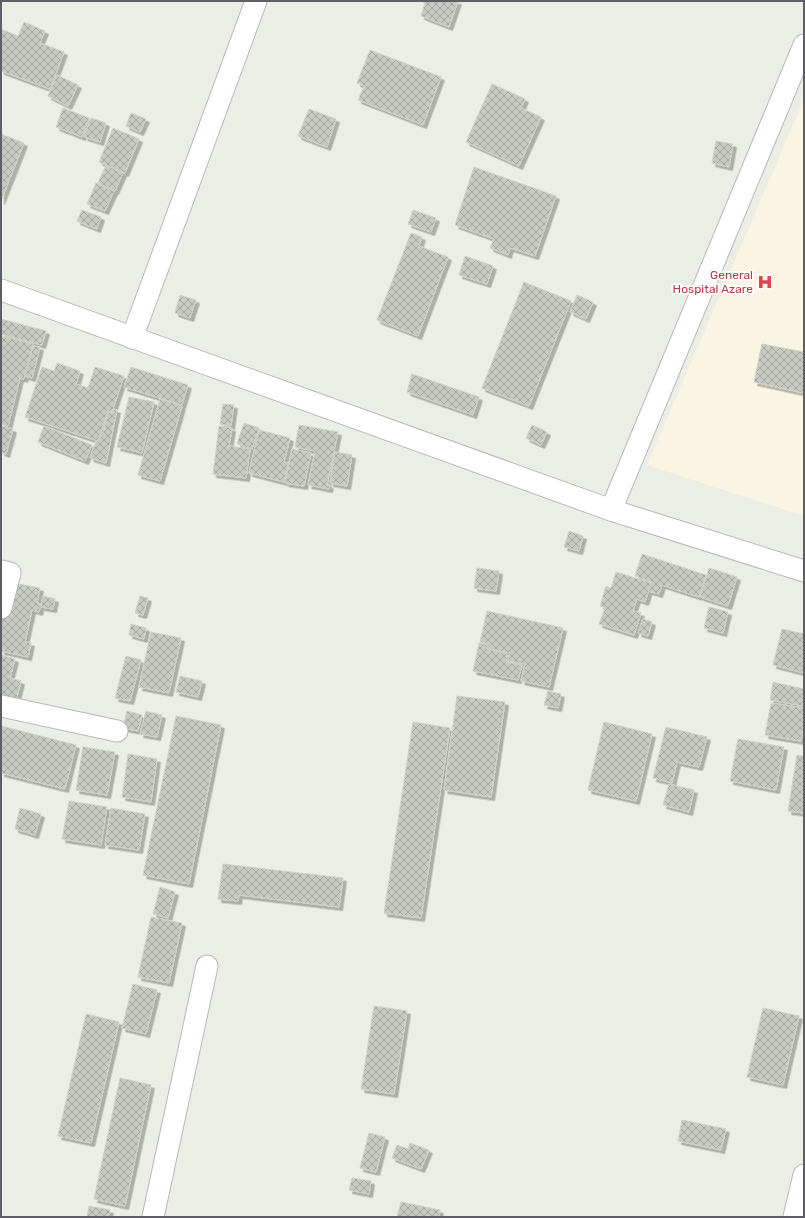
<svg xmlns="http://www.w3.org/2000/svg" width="805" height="1218" font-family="Rubik,sans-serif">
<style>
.medical{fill:#faf4e3}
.building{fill:url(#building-cross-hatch);stroke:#ced3c4;filter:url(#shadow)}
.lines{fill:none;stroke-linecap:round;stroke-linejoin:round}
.street-casing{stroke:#b9b7be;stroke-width:23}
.street{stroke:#fff;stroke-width:21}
.labels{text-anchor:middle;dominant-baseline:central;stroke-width:4;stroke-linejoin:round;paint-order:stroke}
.health-label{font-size:12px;fill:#be3a42;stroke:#fff;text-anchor:end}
</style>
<defs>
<pattern id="building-cross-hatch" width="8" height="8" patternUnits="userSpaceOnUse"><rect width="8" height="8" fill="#c7cac2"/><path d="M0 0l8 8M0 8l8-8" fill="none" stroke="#a5a7a1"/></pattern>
<filter id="shadow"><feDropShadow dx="3.5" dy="3.5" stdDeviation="0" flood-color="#0004"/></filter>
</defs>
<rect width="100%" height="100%" fill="#eaeee5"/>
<polygon class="medical" points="804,99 804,516 647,465"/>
<g class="building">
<polygon points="421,1 458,1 449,27 421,16 425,3"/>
<polygon points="24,22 45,31 40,43 64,52 50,89 1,71 1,29 18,36"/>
<polygon points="370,50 441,77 423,125 358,100 364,86 357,83"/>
<polygon points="57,75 78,85 68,106 48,96"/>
<polygon points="492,84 525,99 521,108 541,117 519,166 466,142"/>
<polygon points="63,108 89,118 82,137 56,127"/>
<polygon points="309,109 336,119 327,147 298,136"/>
<polygon points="131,113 146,119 140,132 126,126"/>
<polygon points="91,118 106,123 100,142 84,137"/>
<polygon points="113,128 139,139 125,173 99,162"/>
<polygon points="1,134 24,143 1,201"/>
<polygon points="716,141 733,144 729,167 712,163"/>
<polygon points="106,165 123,173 115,191 98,183"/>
<polygon points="474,167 556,196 535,256 510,248 508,255 490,248 494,239 455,225"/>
<polygon points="96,183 114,191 105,211 87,204"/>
<polygon points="82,210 101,217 97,229 77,221"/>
<polygon points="413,210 436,218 431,232 408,224"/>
<polygon points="411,233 422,237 419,246 448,257 418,336 377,320"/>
<polygon points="465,256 493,266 487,284 459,275"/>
<polygon points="524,282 571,301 529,406 482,388"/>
<polygon points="180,295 196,300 190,318 175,313"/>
<polygon points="577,295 593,302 586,319 570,312"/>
<polygon points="1,319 46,331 42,345 1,334"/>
<polygon points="1,336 33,344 24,379 20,378 8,426 1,424"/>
<polygon points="762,344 804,352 804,393 754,382"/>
<polygon points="33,346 40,347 32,378 25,376"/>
<polygon points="57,363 80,371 76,384 88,388 95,367 124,376 112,412 108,411 98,441 25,417 42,367 54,371"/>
<polygon points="131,367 188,385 182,405 124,387"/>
<polygon points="412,374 479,397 473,415 407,392"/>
<polygon points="129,397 154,402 142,453 117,447"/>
<polygon points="160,399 182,406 160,481 138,475"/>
<polygon points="223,404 234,405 231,426 220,424"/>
<polygon points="114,409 117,410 106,463 90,458 96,441 98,442 101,434 103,434 108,412 112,413"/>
<polygon points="244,423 259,428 252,449 237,444"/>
<polygon points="299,425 338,432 327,485 330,485 329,489 308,485 315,451 295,447"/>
<polygon points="532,425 547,432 541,445 526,438"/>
<polygon points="1,426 13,429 6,454 1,452"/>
<polygon points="44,426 92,445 85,461 38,442"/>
<polygon points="219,426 232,428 229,446 250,449 246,478 213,474"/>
<polygon points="259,430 290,438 284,462 288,463 284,482 249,473"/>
<polygon points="292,449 311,453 304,486 285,483"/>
<polygon points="335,452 352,455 347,486 330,483"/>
<polygon points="569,531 583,536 579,551 564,547"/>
<polygon points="642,554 706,575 699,597 662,585 659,594 648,591 652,582 635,576"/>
<polygon points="477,568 499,571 496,591 474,588"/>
<polygon points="709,568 737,577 728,606 700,597"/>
<polygon points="616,572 651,583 645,602 637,599 633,611 641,613 634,635 599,624 605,608 600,606 606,586 611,588"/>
<polygon points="8,582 40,588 37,603 41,604 39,612 32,610 25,642 31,643 28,657 1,651 1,615"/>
<polygon points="43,596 55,599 53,609 41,607"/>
<polygon points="140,596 148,598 143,615 135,613"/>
<polygon points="709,607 728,612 723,633 704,628"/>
<polygon points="487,611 563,628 549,687 521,681 525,664 508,661 510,653 490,649 491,644 480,642"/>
<polygon points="643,619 652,622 648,636 638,633"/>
<polygon points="131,624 146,628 144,639 129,635"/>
<polygon points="782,629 804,634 804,673 773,665"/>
<polygon points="151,632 181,638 169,693 139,687"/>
<polygon points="479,643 488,645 487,649 507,654 506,662 522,665 518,680 473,671"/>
<polygon points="1,655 15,659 10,678 21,681 16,701 1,697"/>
<polygon points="126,656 141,660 130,701 115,698"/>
<polygon points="180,676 202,681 198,697 176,692"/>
<polygon points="773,682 804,689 804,706 770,700"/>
<polygon points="548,691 561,694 558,708 544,705"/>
<polygon points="457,696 505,702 491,797 444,790"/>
<polygon points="771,703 804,708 804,725 801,741 765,735"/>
<polygon points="127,711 142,715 138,731 123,728"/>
<polygon points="146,711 162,715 157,737 140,734"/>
<polygon points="176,716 221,725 189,884 143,875"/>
<polygon points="413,722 450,728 421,918 384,913"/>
<polygon points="604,722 652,734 636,801 588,790"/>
<polygon points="1,726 76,745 65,789 1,773"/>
<polygon points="666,727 707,737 699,767 677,762 672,783 653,778"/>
<polygon points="738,739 784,747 776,790 730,781"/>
<polygon points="83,747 115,752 107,795 76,790"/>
<polygon points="128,754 157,759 151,802 122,797"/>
<polygon points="797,755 804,756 804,813 788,811"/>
<polygon points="669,784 694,790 689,812 663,805"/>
<polygon points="69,801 107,807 101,845 62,839"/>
<polygon points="20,808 41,814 35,835 15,829"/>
<polygon points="111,808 145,814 139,850 105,845"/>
<polygon points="223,864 343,878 339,907 239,895 238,901 218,899"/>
<polygon points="160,887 175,892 168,918 153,914"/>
<polygon points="151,917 182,923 169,983 138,977"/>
<polygon points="133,984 157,990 146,1034 122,1028"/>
<polygon points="374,1006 407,1011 394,1094 361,1089"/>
<polygon points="763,1008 799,1016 783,1085 747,1077"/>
<polygon points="86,1014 119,1022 91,1143 58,1136"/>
<polygon points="120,1078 151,1085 125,1206 94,1199"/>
<polygon points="682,1120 726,1129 721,1150 678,1141"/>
<polygon points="369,1133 385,1137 376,1172 360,1168"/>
<polygon points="410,1143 429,1150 421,1169 392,1158 397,1145 408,1149"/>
<polygon points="352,1178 371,1181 369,1194 349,1190"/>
<polygon points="401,1202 440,1210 439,1217 397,1217"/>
<polygon points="89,1206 110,1210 108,1217 87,1217"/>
</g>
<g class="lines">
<g class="street-casing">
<g id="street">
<polyline points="1,290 611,510 804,571"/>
<polyline points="132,338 256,1"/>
<polyline points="611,510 804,45"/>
<polyline points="1,571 10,573 1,608"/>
<polyline points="1,706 117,731"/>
<polyline points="153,1217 207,966"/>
<polyline points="794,1217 804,1175"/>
</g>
</g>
<use href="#street" class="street"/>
</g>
<defs>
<g id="hospital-bare" transform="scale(1.2)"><path d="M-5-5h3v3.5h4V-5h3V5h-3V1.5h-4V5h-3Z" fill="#e0444e" stroke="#fff" stroke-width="2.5" paint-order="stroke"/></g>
</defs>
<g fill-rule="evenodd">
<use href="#hospital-bare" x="765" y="282"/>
</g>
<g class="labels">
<g class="health-label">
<text x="753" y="275">General<tspan x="753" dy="14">Hospital Azare</tspan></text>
</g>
</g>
<rect width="805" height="1218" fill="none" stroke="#5f5d65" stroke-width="4"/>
</svg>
